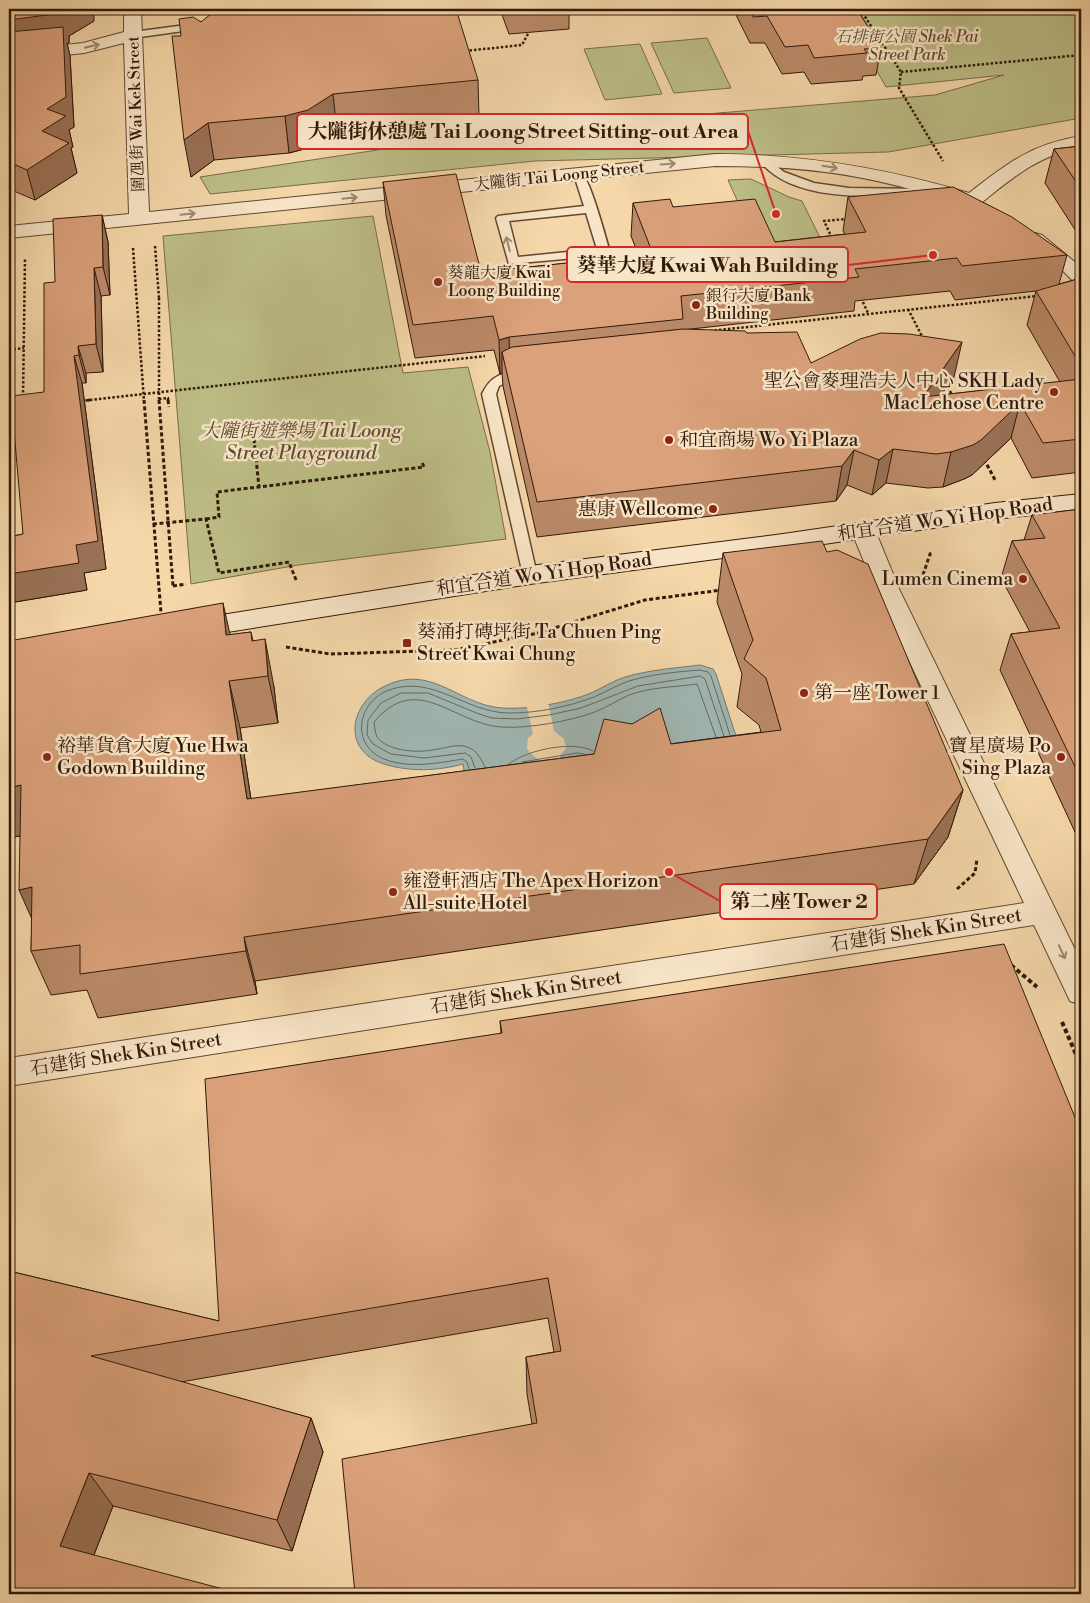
<svg xmlns="http://www.w3.org/2000/svg" width="1090" height="1603" font-family="'Libre Bodoni','Noto Serif TC',serif">
<style>
.green{fill:#bdbe87;stroke:#776c48}
.water{fill:#a0b7b3;stroke:#74786f}
.pier{fill:#f5d7a9}
.lines{fill:none;stroke-linecap:round;stroke-linejoin:round}
.shore{stroke:#68685e;stroke-width:1}
.service-casing{stroke:#624832;stroke-width:3}
.minor-casing{stroke:#624832;stroke-width:2}
.secondary-casing{stroke:#31190a;stroke-width:2}
.path-far2{stroke:#31190a;stroke-width:2.5;stroke-dasharray:2.5 2;stroke-linecap:butt}
.path-far1{stroke:#31190a;stroke-width:3;stroke-dasharray:4 2.5;stroke-linecap:butt}
.path{stroke:#31190a;stroke-width:4;stroke-dasharray:4.5 3;stroke-linecap:butt}
.service{fill:#f8e5c7;fill-rule:evenodd}
.minor{fill:#f8e5c7;fill-rule:evenodd}
.secondary{fill:#f8e5c7;fill-rule:evenodd}
.path-bridge-far1{stroke:#31190a;stroke-width:2.5;stroke-dasharray:2.5 2;stroke-linecap:butt}
.path-bridge{stroke:#31190a;stroke-width:3;stroke-dasharray:4 2.5;stroke-linecap:butt}
.wall{fill:#bb8a69;stroke:#31190a;fill-rule:evenodd}
.shaded-wall{fill:#997155;stroke:#31190a}
.building{fill:#daa17a;stroke:#31190a}
.oneway{stroke:#9e8972}
.poi-dot{fill:#8f2418;stroke:#f8e5c7;stroke-width:2}
.labels{text-anchor:middle;dominant-baseline:central;stroke-width:5;stroke-linejoin:round;paint-order:stroke}
.far-park-label{font-size:16px;font-style:italic;fill:#5b4b30;stroke:#f8e5c7}
.far-street-label{font-size:16px;fill:#31190a;stroke:#f8e5c7}
.far-poi-label{font-size:16px;fill:#31190a;stroke:#f8e5c7;text-anchor:start}
.poi-label{font-size:19px;fill:#31190a;stroke:#f8e5c7;text-anchor:start}
.park-label{font-size:19px;font-style:italic;fill:#5b4b30;stroke:#f8e5c7}
.street-label{font-size:19px;fill:#31190a;stroke:#f8e5c7}
.leader{fill:none;stroke:#d62828;stroke-width:2}
.callout-dot{fill:#d62828;stroke:#f8e5c7;stroke-width:2}
.callout{fill:#f8e5c7;stroke:#d62828;stroke-width:2}
.callout-label{font-size:20px;text-anchor:middle;font-weight:bold;fill:#31190a}
</style>
<rect width="100%" height="100%" fill="#f5d7a9"/>
<filter id="stains"><feTurbulence type="fractalNoise" baseFrequency=".004" numOctaves="4"/><feColorMatrix values="0 0 0 0 .2 0 0 0 0 .09 0 0 0 0 .02 0 0 0 .5 -.17"/></filter>
<radialGradient id="worn" r=".72"><stop offset=".6" stop-color="#630" stop-opacity="0"/><stop offset="1" stop-color="#630" stop-opacity=".3"/></radialGradient>
<g class="green">
<polygon points="842,9 1081,9 1081,118 888,152 535,161 210,194 200,177 502,131 935,95 1004,75 886,87"/>
<polygon points="707,38 731,88 674,93 651,43"/>
<polygon points="640,44 662,94 605,100 584,49"/>
<polygon points="751,179 789,197 802,201 827,252 763,258 728,180"/>
<polygon points="373,216 403,373 468,367 490,452 506,539 298,565 191,584 163,236"/>
</g>
<path class="water" d="M700,665L713,669L716,674L744,761L466,782L463,764C438,771 409,772 384,764C342,751 349,705 383,687C431,662 458,705 502,708C527,710 567,703 591,693C602,688 613,681 625,677C649,670 675,668 700,665Z"/>
<polygon class="pier" points="548,702 554,731 564,739 566,748 560,756 563,769 542,773 538,759 530,753 527,748 528,738 533,734 526,703"/>
<g class="lines">
<g class="shore">
<polyline points="522,762 577,753 584,754"/>
<path d="M509,764C526,750 573,740 593,751"/>
<path d="M485,767C481,759 477,750 467,747C457,743 443,749 432,750C417,753 387,751 377,737C375,733 375,727 374,722C417,671 452,723 501,727C528,729 570,721 595,712C607,707 618,700 629,695C651,687 675,687 697,684L716,737"/>
<polyline points="475,768 471,757 465,753 424,758 391,754 373,744 367,735 368,720 381,703 401,693 428,693 479,714 492,718 517,719 549,715 581,708 638,686 700,676 705,679 724,736"/>
<path d="M469,769L467,762L463,759C438,763 409,769 384,759C350,745 357,702 389,690C433,674 466,713 509,713C538,713 567,707 594,697C606,692 617,685 629,681C652,674 676,672 700,670L708,672L711,676L730,735"/>
</g>
<g class="service-casing">
<g id="service">
<polygon points="201,23 205,24 205,28 133,38 128,35 133,32"/>
<path d="M766,158L784,172L814,183L849,188L921,189L927,192L921,195C873,196 793,203 760,161Z"/>
<path d="M580,172C589,174 606,239 610,252L608,255L509,264L496,218L498,216L584,206L574,175ZM586,213L597,249L518,257L509,221Z"/>
<path d="M523,371L528,372L529,375L528,378L512,380L499,386L496,394L537,575L530,580L523,575L482,394C491,375 503,372 523,371Z"/>
</g>
</g>
<g class="minor-casing">
<g id="minor">
<path d="M124,9H141L149,212L715,154C803,154 885,168 969,193C1007,163 1032,144 1081,136V148C1040,154 1012,178 980,204L973,206C934,196 896,184 857,177C810,168 763,166 715,166L9,238V226L129,214L124,43L84,53L9,61V51L83,43L124,32Z"/>
<polygon points="1035,233 1042,235 1081,267 1081,284 1074,282 1056,264 1028,243 1025,239 1028,235"/>
<polygon points="863,522 871,524 875,530 900,591 1081,962 1081,1005 1070,1001 1034,925 9,1086 9,1058 1024,903 876,591 851,530 855,524"/>
</g>
</g>
<g class="secondary-casing">
<polygon id="secondary" points="1081,494 1081,510 995,519 783,550 530,584 190,638 181,635 177,629 181,623 190,620 530,566 783,534 995,503"/>
</g>
<g class="path-far2">
<polyline points="567,9 576,9"/>
<polyline points="860,9 901,72 899,88 943,161"/>
<polyline points="465,51 522,45 530,30"/>
<polyline points="901,72 1081,55"/>
<polyline points="832,238 824,221 846,219"/>
<polyline points="155,246 159,298"/>
<polyline points="133,248 144,401"/>
<polyline points="861,298 868,313"/>
<polyline points="908,309 924,340"/>
<polyline points="710,331 1037,296"/>
<polyline points="9,350 24,348"/>
<polyline points="946,383 952,395"/>
<polyline points="23,397 25,258"/>
<polyline points="159,399 168,398 168,401"/>
<polyline points="81,401 485,356"/>
</g>
<g class="path-far1">
<polyline points="144,400 161,613"/>
<polyline points="168,400 169,407"/>
<polyline points="81,401 90,400"/>
<polyline points="254,439 259,487"/>
<polyline points="984,459 995,480"/>
<polyline points="206,519 219,517 217,492 424,467 422,462"/>
<polyline points="153,524 206,519 219,573 289,562 296,580"/>
<polyline points="921,581 930,554 933,553"/>
<polyline points="173,586 186,584"/>
<polyline points="286,647 330,654 454,650 538,633 645,600 722,590"/>
<polyline points="957,889 975,873 977,859"/>
</g>
<g class="path">
<polyline points="1011,965 1037,987"/>
<polyline points="1062,1022 1081,1066"/>
</g>
<use href="#service" class="service"/>
<use href="#minor" class="minor"/>
<use href="#secondary" class="secondary"/>
<polyline class="path-bridge-far1" points="159,298 159,401"/>
<polyline class="path-bridge" points="159,400 173,586"/>
</g>
<g class="wall">
<polygon points="9,9 94,21 69,36 69,43 67,43 70,56 74,127 69,130 73,147 71,148 77,173 35,200 9,189"/>
<polygon points="500,9 569,9 569,29 509,34"/>
<polygon points="733,9 857,9 881,48 876,75 863,76 862,80 811,84 804,72 782,74 765,43 750,43"/>
<polygon points="201,22 478,80 479,117 337,131 312,147 289,153 214,160 191,177 181,36"/>
<polygon points="1081,146 1081,239 1045,183 1054,149"/>
<path d="M383,182L481,272L639,256L631,236L633,203L673,207L775,242L845,234L843,231L848,197L1067,255L1059,284L1081,278V472L1032,478L1011,438L972,475L964,479L943,487L928,488L886,483L872,495L847,485L836,501L537,537L503,386L502,373L500,374L494,350L415,358L386,215ZM950,291L955,300L1036,291L1027,325L1060,382L941,395L954,377L811,363L747,333L682,330L854,311L855,301Z"/>
<polygon points="102,215 108,242 110,295 101,296 103,372 86,373 86,383 82,383 106,569 84,573 87,590 9,603 9,537 23,534 44,392 55,282"/>
<polygon points="1081,509 1081,845 1000,670 1011,634 1030,632 1001,578 1012,541 1024,540 1032,515"/>
<polygon points="827,552 963,790 948,837 914,884 255,981 257,994 98,1018 87,990 51,995 31,951 32,919 20,836 9,838 9,641 230,635 251,632 253,641 274,687 278,723 240,728 251,799 761,732 759,725 737,707 742,674 717,602 723,553"/>
<polygon points="500,1021 1081,1594 532,1424 527,1394 526,1357 554,1352 548,1318 181,1382 311,1418 323,1452 292,1551 113,1506 94,1555 9,1594 9,1271 219,1321 501,1033"/>
</g>
<g class="shaded-wall">
<polygon points="62,9 94,9 94,21 69,36 69,43 67,43 70,56 74,127 69,130 73,147 71,148 77,173 35,200 27,170 9,51 9,20"/>
<polygon points="333,94 337,131 312,147 289,153 285,116"/>
<polygon points="208,123 214,160 191,177 184,140"/>
<polygon points="102,215 108,242 110,295 103,267"/>
<polygon points="94,268 101,296 103,372 96,344"/>
<polygon points="509,337 510,370 502,352 502,373 500,374 499,340"/>
<polygon points="962,342 954,377 915,432 923,397"/>
<polygon points="78,346 86,373 86,383 79,355"/>
<polygon points="74,356 82,383 106,569 84,573 87,590 9,603 9,574 76,545"/>
<polygon points="1020,403 1011,438 972,475 964,479 943,487 951,452"/>
<polygon points="893,449 886,483 872,495 879,460"/>
<polygon points="854,450 847,485 836,501 842,466"/>
<polygon points="223,603 234,652 226,635"/>
<polygon points="265,639 274,687 278,723 268,676"/>
<polygon points="229,681 240,728 258,845 247,799"/>
<polygon points="21,785 39,832 9,838 9,788"/>
<polygon points="963,790 948,837 914,884 928,839"/>
<polygon points="32,887 39,935 19,890"/>
<polygon points="244,937 255,981 257,994 246,951"/>
<polygon points="311,1418 323,1452 292,1551 277,1520"/>
<polygon points="89,1473 113,1506 86,1575 60,1546"/>
</g>
<g class="building">
<polygon points="9,9 62,9 62,13 9,20"/>
<polygon points="217,9 456,9 478,80 333,94 308,110 285,116 208,123 184,140 172,36 181,36 179,19 193,17 201,22"/>
<polygon points="749,9 857,9 881,48 864,49 867,53 814,58 808,45 785,47 767,16 753,17"/>
<polygon points="63,27 66,97 47,109 66,116 42,131 69,143 27,170 9,162 9,32"/>
<polygon points="1081,146 1081,189 1054,149"/>
<polygon points="456,174 481,272 653,254 633,203 670,199 673,207 755,199 775,242 866,232 848,197 953,187 1012,217 1067,255 962,266 957,258 855,269 859,277 681,296 683,319 509,337 499,340 493,316 413,325 383,182"/>
<polygon points="102,215 103,267 94,268 96,344 78,346 79,355 74,356 98,541 76,545 79,563 9,574 9,537 23,534 11,396 44,392 44,283 55,282 53,219"/>
<polygon points="1081,278 1081,366 1036,291"/>
<polygon points="683,329 745,331 747,333 797,332 811,363 860,339 881,333 909,334 962,342 923,397 1081,379 1081,439 1043,443 1020,403 981,440 973,445 951,452 936,454 893,449 879,460 854,450 842,466 537,502 502,352 512,347"/>
<polygon points="1081,509 1081,779 1011,634 1060,628 1012,541 1045,538 1032,515"/>
<polygon points="822,541 827,552 837,550 868,564 963,790 928,839 244,937 246,951 80,974 80,945 31,951 32,887 19,890 21,785 9,788 9,641 223,603 226,635 251,632 252,641 265,639 268,676 229,681 247,799 594,754 604,719 632,724 660,708 671,744 781,730 766,678 744,659 753,640 723,553"/>
<polygon points="1004,944 1081,1132 1081,1594 355,1594 342,1459 537,1423 526,1357 561,1351 548,1278 91,1356 311,1418 277,1520 89,1473 60,1546 242,1594 9,1594 9,1271 219,1321 205,1079 502,1033 500,1021"/>
</g>
<defs><path id="oneway-shaft" d="M-6 0H5M1.5-3L5.5 0L1.5 3" fill="none" stroke-width="1.6" stroke-linecap="round" stroke-linejoin="round" transform="scale(1.25)"/></defs>
<g class="oneway">
<use href="#oneway-shaft" transform="translate(92 46) rotate(-14)"/>
<use href="#oneway-shaft" transform="translate(668 164) rotate(-4)"/>
<use href="#oneway-shaft" transform="translate(830 167) rotate(10)"/>
<use href="#oneway-shaft" transform="translate(350 198) rotate(-6)"/>
<use href="#oneway-shaft" transform="translate(188 214) rotate(-6)"/>
<use href="#oneway-shaft" transform="translate(508 244) rotate(-104)"/>
<use href="#oneway-shaft" transform="translate(1062 952) rotate(65)"/>
</g>
<g class="poi-dot">
<circle cx="438" cy="282" r="5"/>
<circle cx="696" cy="305" r="5"/>
<circle cx="1054" cy="392" r="5"/>
<circle cx="669" cy="440" r="5"/>
<circle cx="713" cy="509" r="5"/>
<circle cx="1023" cy="579" r="5"/>
<rect x="402" y="638" width="10" height="10" rx="2.5"/>
<circle cx="804" cy="693" r="5"/>
<circle cx="47" cy="757" r="5"/>
<circle cx="1061" cy="757" r="5"/>
<circle cx="393" cy="892" r="5"/>
</g>
<g class="labels">
<g class="far-park-label">
<text x="907" y="37">石排街公園 Shek Pai<tspan x="907" dy="18">Street Park</tspan></text>
</g>
<g class="far-street-label">
<text transform="translate(136 114) rotate(-92)">圍乪街 Wai Kek Street</text>
<text transform="translate(559 176) rotate(-6)">大隴街 Tai Loong Street</text>
</g>
<g class="far-poi-label">
<text x="448" y="273">葵龍大廈 Kwai<tspan x="448" dy="18">Loong Building</tspan></text>
<text x="706" y="296">銀行大廈 Bank<tspan x="706" dy="18">Building</tspan></text>
</g>
<g class="poi-label">
<text x="1044" y="381" text-anchor="end">聖公會麥理浩夫人中心 SKH Lady<tspan x="1044" dy="22">MacLehose Centre</tspan></text>
<text x="679" y="440">和宜商場 Wo Yi Plaza</text>
<text x="703" y="509" text-anchor="end">惠康 Wellcome</text>
<text x="1013" y="579" text-anchor="end">Lumen Cinema</text>
<text x="417" y="632">葵涌打磚坪街 Ta Chuen Ping<tspan x="417" dy="22">Street Kwai Chung</tspan></text>
<text x="814" y="693">第一座 Tower 1</text>
<text x="57" y="746">裕華貨倉大廈 Yue Hwa<tspan x="57" dy="22">Godown Building</tspan></text>
<text x="1051" y="746" text-anchor="end">寶星廣場 Po<tspan x="1051" dy="22">Sing Plaza</tspan></text>
<text x="403" y="881">雍澄軒酒店 The Apex Horizon<tspan x="403" dy="22">All-suite Hotel</tspan></text>
</g>
<g class="park-label">
<text x="301" y="431">大隴街遊樂場 Tai Loong<tspan x="301" dy="22">Street Playground</tspan></text>
</g>
<g class="street-label">
<text transform="translate(945 519) rotate(-8)">和宜合道 Wo Yi Hop Road</text>
<text transform="translate(544 574) rotate(-8)">和宜合道 Wo Yi Hop Road</text>
<text transform="translate(926 930) rotate(-9)">石建街 Shek Kin Street</text>
<text transform="translate(526 992) rotate(-9)">石建街 Shek Kin Street</text>
<text transform="translate(126 1054) rotate(-9)">石建街 Shek Kin Street</text>
</g>
</g>
<path class="leader" d="M776 214L748 131M933 255L848 265M669 872L720 901"/>
<g class="callout-dot">
<circle cx="776" cy="214" r="5"/>
<circle cx="933" cy="255" r="5"/>
<circle cx="669" cy="872" r="5"/>
</g>
<g class="callout">
<rect x="297" y="114" width="451" height="35" rx="5"/>
<rect x="567" y="247" width="281" height="35" rx="5"/>
<rect x="720" y="884" width="157" height="35" rx="5"/>
</g>
<g class="callout-label">
<text x="523" y="138">大隴街休憩處 Tai Loong Street Sitting-out Area</text>
<text x="707" y="272">葵華大廈 Kwai Wah Building</text>
<text x="799" y="908">第二座 Tower 2</text>
</g>
<rect width="1090" height="1603" fill="none" stroke="#f5d7a9" stroke-width="30"/>
<rect x="10" y="10" width="1070" height="1583" fill="none" stroke="#31190a" stroke-width="2.5"/>
<rect x="15" y="15" width="1060" height="1573" fill="none" stroke="#31190a"/>
<rect width="100%" height="100%" filter="url(#stains)"/>
<rect width="100%" height="100%" fill="url(#worn)"/>
</svg>
